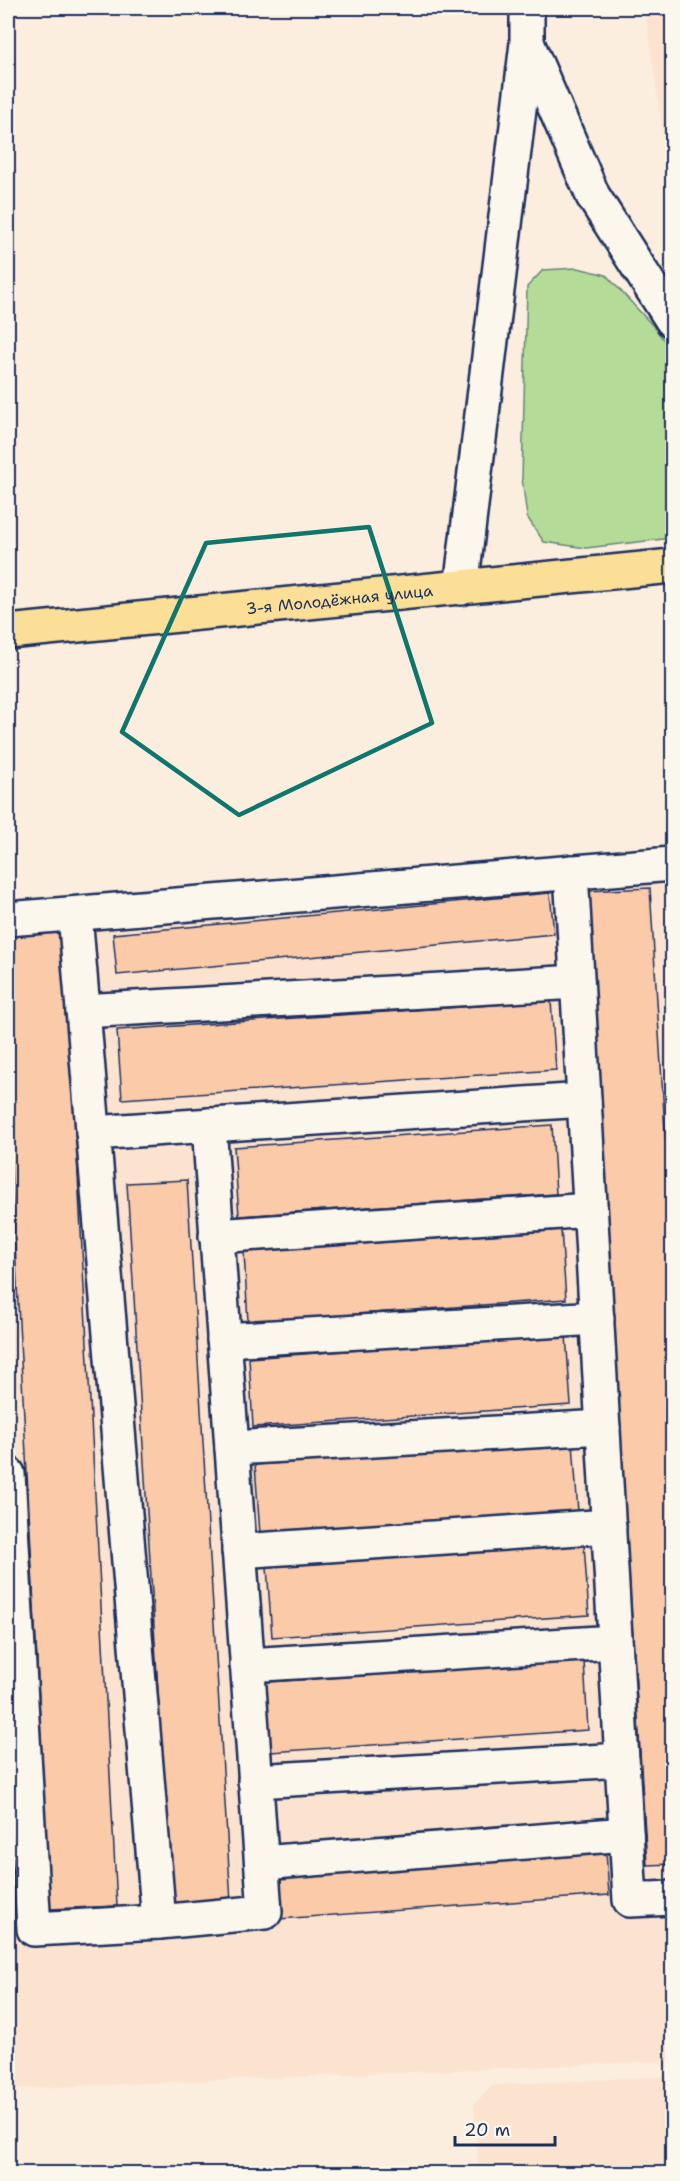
<svg xmlns="http://www.w3.org/2000/svg" width="680" height="2181" font-family="'Shantell Sans',sans-serif">
<style>
.built{fill:#fbe3cf}
.green{fill:#b4db97;stroke:#68857a;stroke-width:1.5}
.building{fill:#facaa9;stroke:#1b2f5e;stroke-width:1.5}
.lines{fill:none;stroke-linecap:round;stroke-linejoin:round}
.minor-casing{stroke:#1b2f5e;stroke-width:38}
.major-casing{stroke:#1b2f5e;stroke-width:38}
.minor{stroke:#fbf7ec;stroke-width:33}
.major{stroke:#fbdf96;stroke-width:33}
.marked{fill:none;stroke:#0f766e;stroke-width:4.5;stroke-linejoin:round}
.labels{text-anchor:middle;dominant-baseline:central;stroke-width:4.5;stroke-linejoin:round;paint-order:stroke}
.street-label{font-size:16px;fill:#1b2f5e;stroke:#fbf7ec}
</style>
<rect width="100%" height="100%" fill="#fbeedf"/>
<filter id="ink" filterUnits="userSpaceOnUse"><feTurbulence type="fractalNoise" baseFrequency=".0167" numOctaves="2"/><feDisplacementMap in="SourceGraphic" scale="12" xChannelSelector="R" yChannelSelector="G"/><feConvolveMatrix kernelMatrix="1 2 1 2 8 2 1 2 1" color-interpolation-filters="sRGB"/></filter>
<g filter="url(#ink)">
<g class="built">
<polygon points="645,8 672,8 672,166 663,134"/>
<polygon points="672,845 672,2061 8,2089 8,903"/>
<polygon points="672,2076 672,2173 479,2173 474,2104 493,2085"/>
</g>
<polygon class="green" points="578,268 606,275 654,327 672,351 672,538 586,548 544,542 527,517 522,478 527,287 543,270"/>
<g class="building">
<polygon points="650,888 672,1243 672,1864 647,1865 587,891"/>
<polygon points="550,893 554,934 117,975 113,934"/>
<polygon points="65,931 117,1906 50,1909 8,1114 8,934"/>
<polygon points="551,1001 556,1070 122,1099 117,1030"/>
<polygon points="552,1125 556,1194 239,1216 234,1147"/>
<polygon points="187,1180 231,1902 171,1905 127,1183"/>
<polygon points="561,1230 566,1299 248,1322 244,1252"/>
<polygon points="566,1335 571,1405 253,1427 249,1358"/>
<polygon points="573,1443 578,1512 260,1534 255,1465"/>
<polygon points="584,1545 589,1615 272,1637 267,1567"/>
<polygon points="584,1661 588,1730 271,1752 266,1682"/>
<polygon points="606,1851 609,1895 279,1919 276,1875"/>
<polygon points="8,1877 10,1917 8,1917"/>
</g>
<g class="lines">
<g class="minor-casing">
<g id="minor">
<polyline points="528,45 593,196 672,320"/>
<polyline points="461,588 527,43 527,8"/>
<polyline points="571,872 630,1900 672,1898"/>
<polyline points="75,914 159,1922 265,1912 209,1125"/>
<polyline points="8,919 672,864"/>
<polyline points="83,1011 577,982"/>
<polyline points="93,1133 584,1100"/>
<polyline points="216,1236 590,1210"/>
<polyline points="224,1340 597,1318"/>
<polyline points="232,1448 603,1427"/>
<polyline points="8,1474 34,1929 159,1922"/>
<polyline points="239,1551 609,1526"/>
<polyline points="247,1665 615,1642"/>
<polyline points="255,1781 622,1760"/>
<polyline points="262,1863 626,1834"/>
</g>
</g>
<g class="major-casing">
<g id="major">
<path id="s1" d="M8,632L672,566"/>
</g>
</g>
<use href="#minor" class="minor"/>
<use href="#major" class="major"/>
</g>
</g>
<path class="marked" d="M369,527L432,723L239,815L122,732L206,543Z"/>
<g class="labels">
<g class="street-label">
<text stroke="none"><textPath href="#s1" startOffset="333">3-я Молодёжная улица</textPath></text>
</g>
</g>
<rect width="680" height="2181" fill="none" stroke="#fbf7ec" stroke-width="30"/>
<rect x="15" y="15" width="650" height="2151" fill="none" stroke="#1b2f5e" stroke-width="2" filter="url(#ink)"/>
<path d="M455 2136v9h100v-9" fill="none" stroke="#1b2f5e" stroke-width="3"/>
<text x="464" y="2136" font-size="18" fill="#1b2f5e" stroke="#fbf7ec" stroke-width="4.5" paint-order="stroke">20 m</text>
</svg>
